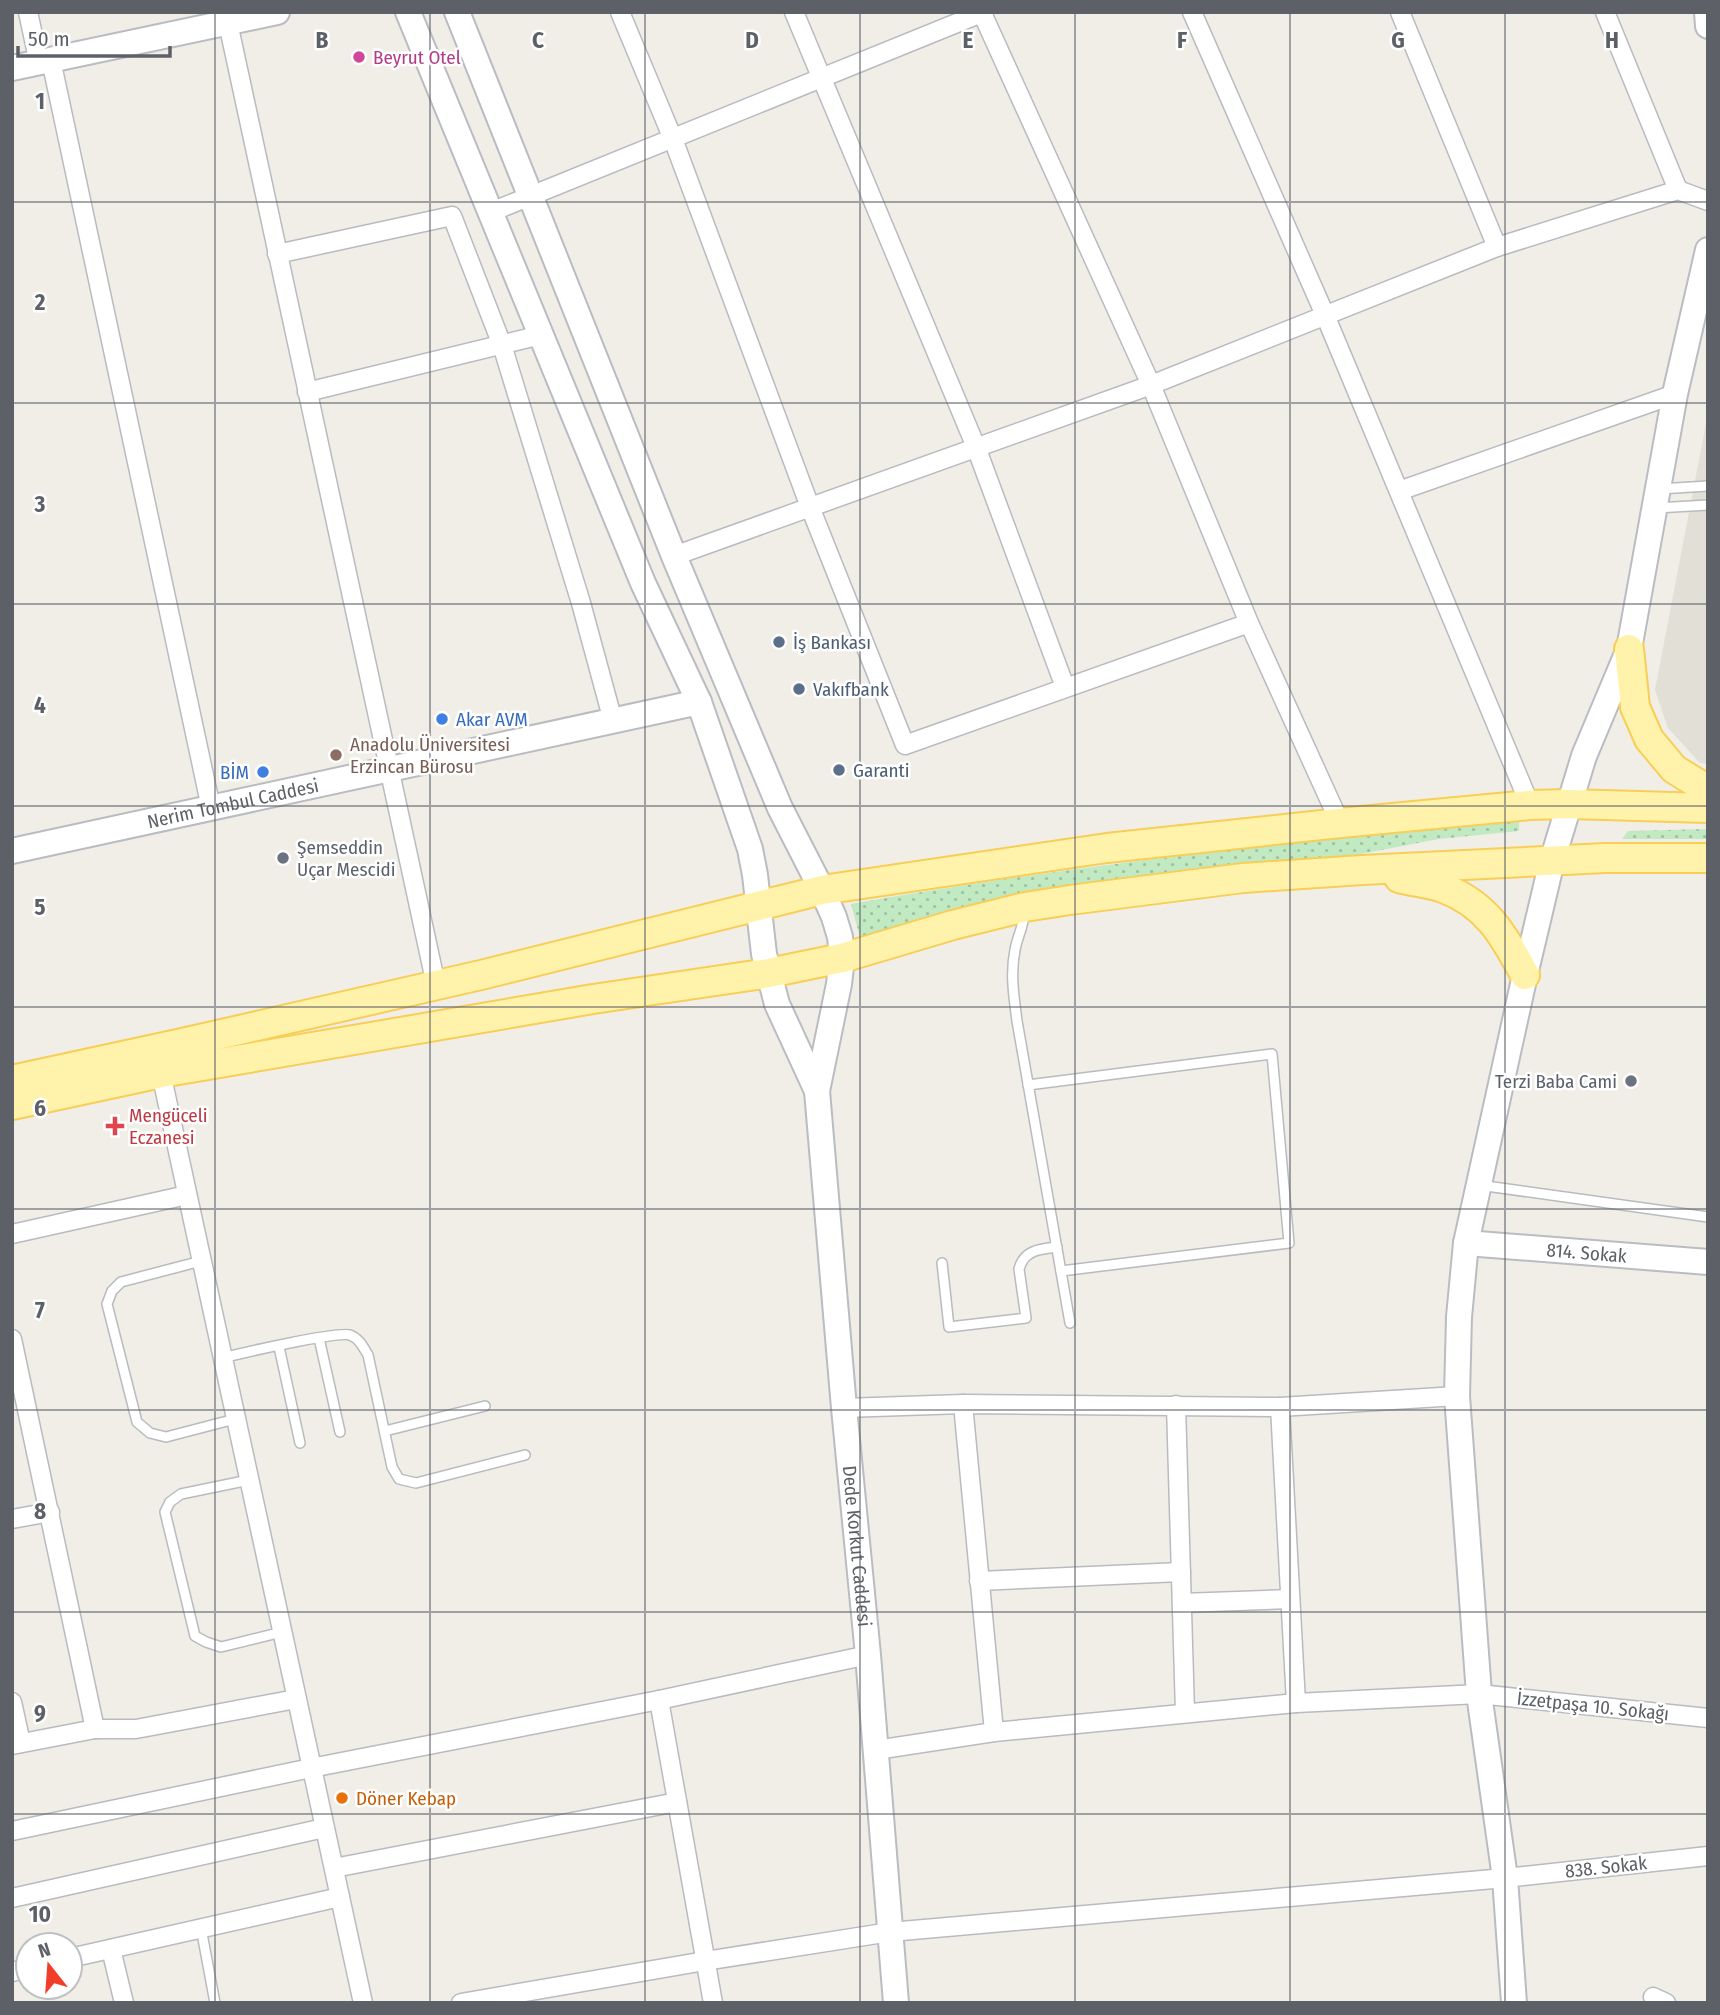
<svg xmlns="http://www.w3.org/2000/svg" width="1720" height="2015" font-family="'Fira Sans Condensed',sans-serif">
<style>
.education{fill:#e2e0d6}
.grass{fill:url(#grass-dots)}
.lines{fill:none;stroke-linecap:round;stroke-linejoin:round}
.lane-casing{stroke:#b8bbc0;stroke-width:12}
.street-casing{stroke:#b8bbc0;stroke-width:21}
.secondary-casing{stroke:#b9bcc2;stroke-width:28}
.primary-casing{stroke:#f8ce57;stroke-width:32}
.lane{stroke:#fff;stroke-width:9}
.street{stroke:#fff;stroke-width:18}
.secondary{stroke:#fff;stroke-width:24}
.primary{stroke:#fff3ac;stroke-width:28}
.grid{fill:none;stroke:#5d6167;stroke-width:2;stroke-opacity:0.55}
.hotel-dot{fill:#d1479c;stroke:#fff;stroke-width:2.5}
.service-dot{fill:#5c6f8a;stroke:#fff;stroke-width:2.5}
.shop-dot{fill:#3f7fe0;stroke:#fff;stroke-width:2.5}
.education-dot{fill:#8d6e63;stroke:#fff;stroke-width:2.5}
.worship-dot{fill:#6b7280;stroke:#fff;stroke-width:2.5}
.health-dot{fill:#e0444e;stroke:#fff;stroke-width:2.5}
.food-dot{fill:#e8710a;stroke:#fff;stroke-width:2.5}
.labels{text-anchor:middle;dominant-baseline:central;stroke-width:5;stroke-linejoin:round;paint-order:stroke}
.hotel-label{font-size:19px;fill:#b23c85;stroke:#fff;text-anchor:start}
.service-label{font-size:19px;fill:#4e5e75;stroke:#fff;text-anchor:start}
.shop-label{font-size:19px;fill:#366cbe;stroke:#fff;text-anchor:start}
.education-label{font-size:19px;fill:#785e54;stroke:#fff;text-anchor:start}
.street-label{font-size:19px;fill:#5d6167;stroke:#fff}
.worship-label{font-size:19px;fill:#5b616d;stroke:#fff;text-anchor:start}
.health-label{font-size:19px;fill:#be3a42;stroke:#fff;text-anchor:start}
.food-label{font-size:19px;fill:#c56008;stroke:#fff;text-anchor:start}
.grid-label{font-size:23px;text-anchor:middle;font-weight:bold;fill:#5d6167;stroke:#fff;stroke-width:5;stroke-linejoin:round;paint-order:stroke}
</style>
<defs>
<pattern id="grass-dots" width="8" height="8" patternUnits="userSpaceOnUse" patternTransform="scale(1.75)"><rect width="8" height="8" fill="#c1e9c2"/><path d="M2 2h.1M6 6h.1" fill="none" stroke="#a0c0a1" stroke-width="1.8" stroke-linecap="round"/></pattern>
</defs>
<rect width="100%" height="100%" fill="#f0eee6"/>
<polygon class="education" points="1708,413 1708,764 1700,763 1668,728 1655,690"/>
<g class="grass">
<path d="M1519,822V831L1439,839L1355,855L1192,869L1092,883L1042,892L861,941L851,904C1072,865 1295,841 1519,822Z"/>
<polygon points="1708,829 1708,839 1622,839 1628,831"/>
</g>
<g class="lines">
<g class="lane-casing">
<g id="lane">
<polyline points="1659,489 1708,486"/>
<polyline points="1656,508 1708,505"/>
<path d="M1024,913C1024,926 1017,937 1015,950C1010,974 1014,997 1017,1021L1070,1323"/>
<polyline points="1028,1085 1272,1054 1289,1243 1061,1271"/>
<polyline points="1479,1185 1708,1217"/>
<polyline points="201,1261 121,1282 112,1291 107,1304 137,1422 150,1433 166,1437 235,1419"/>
<path d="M942,1263L949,1327L1026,1318L1019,1269C1024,1250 1040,1249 1057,1247"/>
<polyline points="319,1338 340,1432"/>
<polyline points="279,1347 300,1443"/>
<path d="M222,1358C242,1353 338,1331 350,1335C360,1339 363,1347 368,1355L392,1467L399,1479L416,1483L525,1455"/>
<polyline points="385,1431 485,1406"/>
<polyline points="249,1480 181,1494 170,1502 165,1512 195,1636 206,1642 221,1647 282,1632"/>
<polyline points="201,1928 215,2003"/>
</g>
</g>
<g class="street-casing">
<g id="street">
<polyline points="28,12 39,63"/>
<polyline points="620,12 673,139 810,507 905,745 1249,623"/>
<polyline points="794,12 976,447 1065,687"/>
<polyline points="1192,12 1325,315 1530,805"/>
<polyline points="1400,12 1497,247"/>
<polyline points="1605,12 1678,190"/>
<polyline points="982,13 1151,385 1249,623 1340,823"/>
<polyline points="228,23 436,985"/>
<polyline points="51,60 211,808"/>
<polyline points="491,212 984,12"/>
<polyline points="277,254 452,216 502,345 581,603 613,721"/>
<polyline points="307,392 541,335"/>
<polyline points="1399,491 1675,394"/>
<polyline points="674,556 1151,385 1497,247 1678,190 1708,201"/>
<polyline points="161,1073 363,2003"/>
<polyline points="12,1234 187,1195"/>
<polyline points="12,1339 95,1729"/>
<polyline points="963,1404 994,1732"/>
<polyline points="1176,1405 1185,1713"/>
<polyline points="1280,1407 1296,1703"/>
<polyline points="844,1408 963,1404 1280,1407 1457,1396"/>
<polyline points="12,1519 50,1512"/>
<polyline points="979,1581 1181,1572"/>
<polyline points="1182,1603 1290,1599"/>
<polyline points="659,1700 713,2003"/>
<polyline points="12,1702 21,1743"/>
<polyline points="12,1745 95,1729 136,1729 296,1699"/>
<polyline points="876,1750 994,1732 1296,1703 1479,1694 1708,1718"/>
<polyline points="12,1831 311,1768 659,1700 868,1655"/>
<polyline points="334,1868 677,1802"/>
<polyline points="12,1898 324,1828"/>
<polyline points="111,1949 124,2003"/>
<polyline points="70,1958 340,1897"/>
<polyline points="12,1972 28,1968"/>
<polyline points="1653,1997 1666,2003"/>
<polyline points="461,2003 705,1961 890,1932 1505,1878 1708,1856"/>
</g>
</g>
<g class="secondary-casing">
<g id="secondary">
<polyline points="408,12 643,583 699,702 750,849 755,875 764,954 777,1004 817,1091"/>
<path id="s1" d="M457,12L674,556L780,808L822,890L834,917L840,937L842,958L839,984L817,1091L844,1408L868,1655L896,2003"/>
<polyline points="1707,12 1708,26"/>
<polyline points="12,68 277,12"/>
<path id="s2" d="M12,851L699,702"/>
<path id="s3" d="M1466,1243L1708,1262"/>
<polyline points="1514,2003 1505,1878 1479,1694 1457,1396 1459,1317 1466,1243 1525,975 1552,861 1584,756 1629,649 1675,394 1708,250"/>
</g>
</g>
<g class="primary-casing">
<g id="primary">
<polyline points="1629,649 1635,707 1649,739 1674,769 1708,790"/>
<path d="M1399,878C1413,882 1429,883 1443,888C1487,904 1504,936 1525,975"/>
<polyline points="12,1080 178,1044 481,975 822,890 1107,848 1340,823 1530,805 1568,804 1708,808"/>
<polyline points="12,1105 161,1073 593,999 769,973 842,958 953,925 1025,907 1070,900 1243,878 1362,870 1605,858 1708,858"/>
</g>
</g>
<use href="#lane" class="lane"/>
<use href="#street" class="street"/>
<use href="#secondary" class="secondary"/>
<use href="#primary" class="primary"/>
</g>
<path class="grid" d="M215,12V2003M430,12V2003M645,12V2003M860,12V2003M1075,12V2003M1290,12V2003M1505,12V2003M12,202H1708M12,403H1708M12,604H1708M12,806H1708M12,1007H1708M12,1209H1708M12,1410H1708M12,1612H1708M12,1814H1708"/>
<circle class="hotel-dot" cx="359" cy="57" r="7"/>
<g class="service-dot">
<circle cx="779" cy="642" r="7"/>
<circle cx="799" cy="689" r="7"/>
<circle cx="839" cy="770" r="7"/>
</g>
<g class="shop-dot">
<circle cx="442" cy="719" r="7"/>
<circle cx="263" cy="772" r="7"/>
</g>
<circle class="education-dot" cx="336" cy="755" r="7"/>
<g class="worship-dot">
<circle cx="283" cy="858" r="7"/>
<circle cx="1631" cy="1081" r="7"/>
</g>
<path class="health-dot" d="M111.5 1115.5h7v7h7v7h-7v7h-7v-7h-7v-7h7z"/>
<circle class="food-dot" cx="342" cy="1798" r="7"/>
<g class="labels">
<g class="hotel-label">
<text x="373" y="57">Beyrut Otel</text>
</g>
<g class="service-label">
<text x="793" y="642">İş Bankası</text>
<text x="813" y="689">Vakıfbank</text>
<text x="853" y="770">Garanti</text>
</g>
<g class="shop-label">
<text x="456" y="719">Akar AVM</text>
<text x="249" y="772" text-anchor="end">BİM</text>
</g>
<g class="education-label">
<text x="350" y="744">Anadolu Üniversitesi<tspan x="350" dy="22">Erzincan Bürosu</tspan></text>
</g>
<g class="street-label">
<text stroke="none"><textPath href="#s2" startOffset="226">Nerim Tombul Caddesi</textPath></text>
<text stroke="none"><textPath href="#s3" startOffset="121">814. Sokak</textPath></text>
<text stroke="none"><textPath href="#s1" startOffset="1615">Dede Korkut Caddesi</textPath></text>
<text transform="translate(1593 1706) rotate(6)">İzzetpaşa 10. Sokağı</text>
<text transform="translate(1606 1867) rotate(-6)">838. Sokak</text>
</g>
<g class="worship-label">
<text x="297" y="847">Şemseddin<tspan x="297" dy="22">Uçar Mescidi</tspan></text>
<text x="1617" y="1081" text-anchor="end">Terzi Baba Cami</text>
</g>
<g class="health-label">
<text x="129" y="1115">Mengüceli<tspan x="129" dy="22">Eczanesi</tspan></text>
</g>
<g class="food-label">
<text x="356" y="1798">Döner Kebap</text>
</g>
</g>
<g class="grid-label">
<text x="322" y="48">B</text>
<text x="538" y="48">C</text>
<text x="752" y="48">D</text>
<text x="968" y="48">E</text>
<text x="1182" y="48">F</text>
<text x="1398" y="48">G</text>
<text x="1612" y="48">H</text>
<text x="40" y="109">1</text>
<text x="40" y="310">2</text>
<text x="40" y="512">3</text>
<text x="40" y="713">4</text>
<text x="40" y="915">5</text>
<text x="40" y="1116">6</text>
<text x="40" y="1318">7</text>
<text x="40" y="1519">8</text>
<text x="40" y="1721">9</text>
<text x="40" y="1922">10</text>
</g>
<rect width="1720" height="2015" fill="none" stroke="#5d6167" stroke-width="28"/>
<g transform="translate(49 1966) rotate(343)"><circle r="33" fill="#ffffff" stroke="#bec0c2" stroke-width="2"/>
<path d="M0-5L12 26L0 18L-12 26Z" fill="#f13e2a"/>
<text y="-10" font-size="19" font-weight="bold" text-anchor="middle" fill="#5d6167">N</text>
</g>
<path d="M18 46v10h152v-10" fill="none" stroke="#5d6167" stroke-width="3.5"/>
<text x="28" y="46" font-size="21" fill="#5d6167" stroke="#ffffff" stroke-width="5" paint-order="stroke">50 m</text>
</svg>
